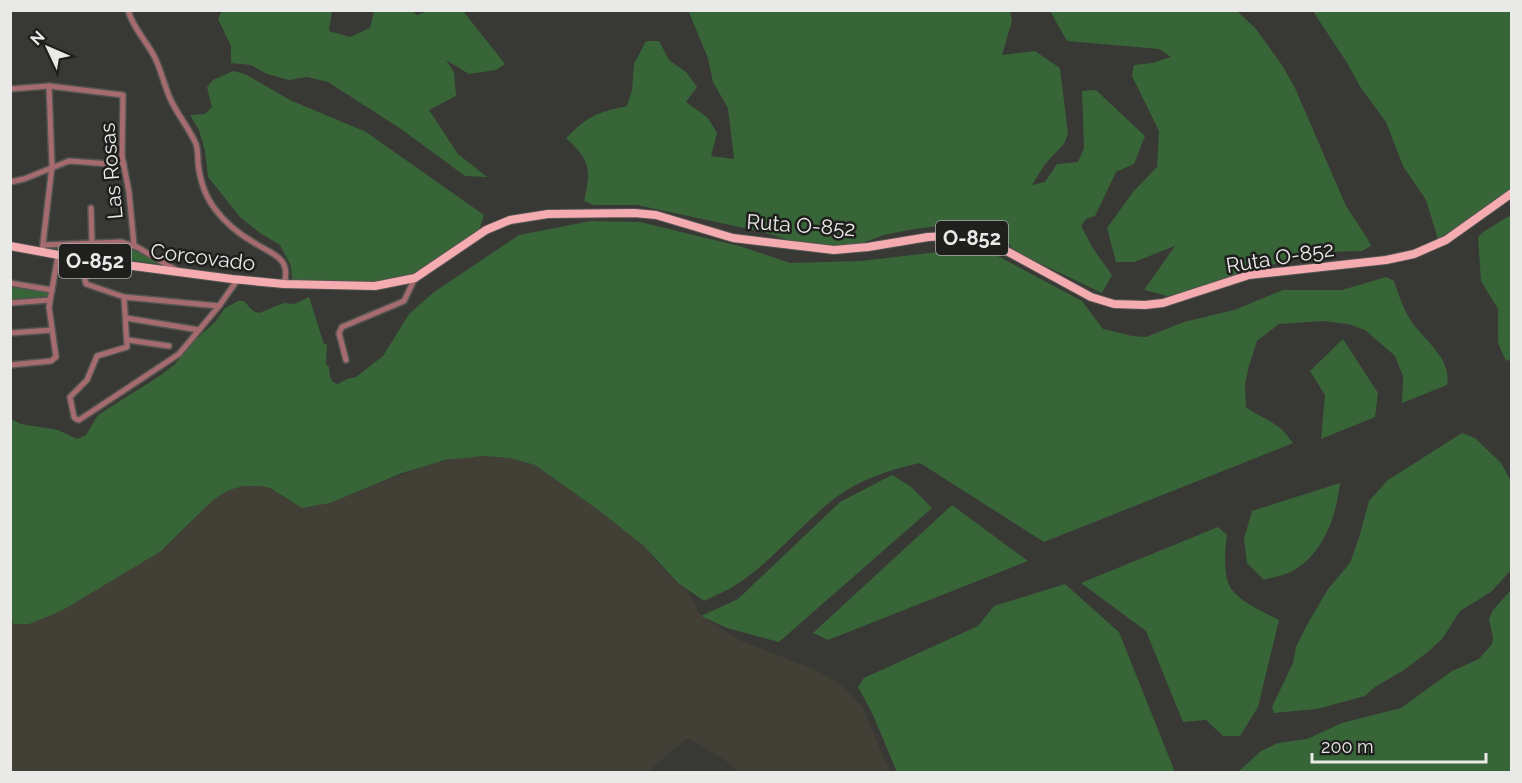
<svg xmlns="http://www.w3.org/2000/svg" width="1522" height="783" font-family="Raleway,sans-serif">
<style>
.built{fill:#413f36}
.green{fill:#386538}
.lines{fill:none;stroke-linecap:round;stroke-linejoin:round}
.minor-casing{stroke:#545451;stroke-width:8}
.primary-casing{stroke:#545451;stroke-width:10}
.minor{stroke:#a66b6f;stroke-width:5}
.primary{stroke:#f5acb1;stroke-width:8}
.labels{text-anchor:middle;dominant-baseline:central;stroke-width:5;stroke-linejoin:round;paint-order:stroke}
.shield{fill:#1f1f1e;stroke:#acacab;stroke-width:1.5}
.shield-label{font-size:20px;font-weight:bold;fill:#e9e9e7}
.street-label{font-size:21px;fill:#e9e9e7;stroke:#1f1f1e}
</style>
<rect width="100%" height="100%" fill="#383835"/>
<polygon class="built" points="484,456 510,458 535,465 601,512 644,546 667,573 688,592 701,616 739,640 818,671 843,686 862,706 890,772 738,772 729,763 688,738 647,772 11,772 10,621 14,624 63,610 166,547 213,500 229,490 244,486 261,486 270,488 290,502 344,497 426,465 465,457"/>
<g class="green">
<path d="M688,10L1010,11L1012,21L1002,55L1035,51L1060,68L1068,134L1064,144L1045,164L1032,185L1045,182L1057,164L1078,162L1084,148L1082,91L1096,90L1145,136L1134,164L1116,172L1095,216L1086,219L1081,226L1094,250L1112,275L1102,293L1014,251L1002,235L985,225L957,223L909,230L884,235L854,246L836,247L791,241L763,232L637,205H593L584,201C591,169 591,161 566,138C590,115 595,113 627,106L632,90L634,64L646,41H659L669,60L686,72L697,87L686,102L708,118L717,133L711,156L734,159L728,108L713,82L708,58Z"/>
<polygon points="222,11 332,11 329,31 350,37 370,28 374,11 412,11 417,15 428,11 463,11 505,64 496,70 469,74 446,60 454,72 456,96 429,110 458,154 487,177 465,176 401,129 328,82 307,77 289,80 267,74 251,65 231,63 231,46 218,19"/>
<polygon points="1050,11 1237,11 1256,29 1282,65 1295,88 1346,206 1367,238 1371,246 1362,251 1324,252 1295,258 1171,297 1144,290 1175,246 1134,262 1116,262 1107,228 1133,192 1157,167 1159,131 1132,76 1134,65 1152,63 1171,57 1159,49 1067,41"/>
<polygon points="1313,11 1511,11 1511,191 1438,239 1426,200 1403,166 1386,122 1361,88 1347,63"/>
<polygon points="233,71 245,74 290,100 366,132 484,215 477,237 431,270 403,279 355,283 292,280 291,266 280,245 260,233 241,218 208,177 205,151 199,130 190,115 205,114 212,107 207,87 213,80"/>
<polygon points="1511,215 1512,359 1506,361 1498,343 1498,309 1481,281 1478,237 1483,232"/>
<path d="M591,221L640,222L743,247L790,263L861,261L981,247L1082,301L1103,329L1132,336L1146,337L1184,322L1234,310L1283,290H1342L1386,277L1394,281C1398,293 1402,305 1408,316C1420,338 1453,357 1447,385L1402,403L1403,376L1395,356L1365,330L1348,324L1323,321L1279,324L1257,341L1249,366L1245,384L1246,407C1256,415 1266,418 1276,425C1283,429 1288,437 1293,443L1286,446L1044,542L920,463C891,469 859,480 835,498C799,526 769,566 729,589C721,593 712,597 704,601L678,583L644,546L601,512L535,465L510,458L484,456L445,460L402,473L330,503L302,508L270,488L261,486H244L229,490L213,500L161,551L63,610L29,624H14L11,621V419L21,424L58,430L77,439L86,435L98,415L161,375L175,364L192,343L215,322L225,308L238,301H244L253,311L259,313L284,303L294,304L309,297L324,344H327L326,364L329,367C330,375 329,382 338,384L347,379L356,377L383,356L409,314L434,292L519,235Z"/>
<polygon points="110,244 133,247 164,265 52,249"/>
<polygon points="10,284 49,291 48,296 11,300"/>
<polygon points="1343,339 1378,393 1375,417 1321,439 1325,395 1310,371"/>
<polygon points="1462,433 1475,438 1501,463 1511,481 1511,570 1491,592 1460,611 1442,639 1429,651 1404,670 1375,687 1365,696 1317,709 1274,713 1272,707 1293,663 1296,647 1308,623 1328,589 1350,563 1359,538 1369,501 1388,480"/>
<polygon points="892,475 910,486 932,508 779,642 727,628 701,616 738,599 840,502"/>
<path d="M1340,483C1336,516 1325,550 1296,569C1287,575 1274,577 1264,580L1247,563L1244,539L1252,511Z"/>
<polygon points="952,505 1028,561 828,640 813,633"/>
<path d="M1218,527L1227,535C1225,550 1222,579 1233,591C1244,604 1264,612 1279,620L1258,707L1240,736H1223L1206,720L1183,722L1146,631L1081,583Z"/>
<polygon points="1065,584 1119,632 1175,772 897,772 873,715 858,687 864,678 978,626 994,606"/>
<polygon points="1511,590 1511,772 1238,772 1261,751 1278,743 1307,739 1342,723 1401,708 1452,671 1479,659 1492,644 1493,638 1489,619 1493,610"/>
</g>
<g class="lines">
<g class="minor-casing">
<g id="minor">
<path d="M128,10C133,29 147,41 155,58C161,70 164,84 169,96C176,113 189,128 196,144C198,150 198,157 198,163C200,180 204,195 215,209C224,221 239,234 253,242C271,254 292,257 284,284"/>
<polyline points="10,89 49,86 123,95 122,156 129,192 134,245"/>
<polyline points="10,182 24,179 69,161 124,165"/>
<polyline points="91,208 92,243"/>
<polyline points="44,245 121,242 137,247 176,270"/>
<polyline points="42,252 52,166 49,86"/>
<polyline points="80,259 86,284 124,297 219,306"/>
<polyline points="10,283 52,290"/>
<polyline points="124,297 127,347 97,356 87,380 70,397 74,417 76,419 79,420 179,354 219,306 238,279"/>
<polyline points="10,303 50,300"/>
<polyline points="126,318 199,330"/>
<polyline points="10,333 52,330"/>
<polyline points="128,340 169,346"/>
<polyline points="346,360 339,333 342,327 404,301 415,278"/>
<polyline points="10,365 51,361 56,357 49,307 58,255"/>
</g>
</g>
<g class="primary-casing">
<polyline id="primary" points="10,246 80,259 232,279 284,284 375,286 415,278 486,230 510,220 548,214 634,213 656,215 733,238 834,250 868,247 928,237 950,236 972,238 1001,248 1091,297 1114,304 1145,305 1163,303 1249,275 1386,260 1414,254 1446,240 1512,193"/>
</g>
<use href="#minor" class="minor"/>
<use href="#primary" class="primary"/>
</g>
<g class="labels">
<g class="shield">
<rect x="936" y="221" width="72" height="34" rx="4.5"/>
<rect x="59" y="244" width="72" height="34" rx="4.5"/>
</g>
<g class="shield-label">
<text x="972" y="238">O-852</text>
<text x="95" y="261">O-852</text>
</g>
<g class="street-label">
<text transform="translate(111 171) rotate(-95)">Las Rosas</text>
<text transform="translate(801 225) rotate(4)">Ruta O-852</text>
<text transform="translate(203 257) rotate(7)">Corcovado</text>
<text transform="translate(1280 257) rotate(-9)">Ruta O-852</text>
</g>
</g>
<rect width="1522" height="783" fill="none" stroke="#e9e9e7" stroke-width="24"/>
<g transform="translate(48 48) rotate(314)" stroke="#1f1f1e" stroke-width="4.5" paint-order="stroke">
<path d="M0-4.5L10 22L0 15L-10 22Z" fill="#e9e9e7"/>
<text y="-9" font-size="16" font-weight="bold" text-anchor="middle" fill="#e9e9e7">N</text>
</g>
<path d="M1312 753v9h174v-9" fill="none" stroke="#e9e9e7" stroke-width="3"/>
<text x="1321" y="753" font-size="18" fill="#e9e9e7" stroke="#1f1f1e" stroke-width="4.5" paint-order="stroke">200 m</text>
</svg>
